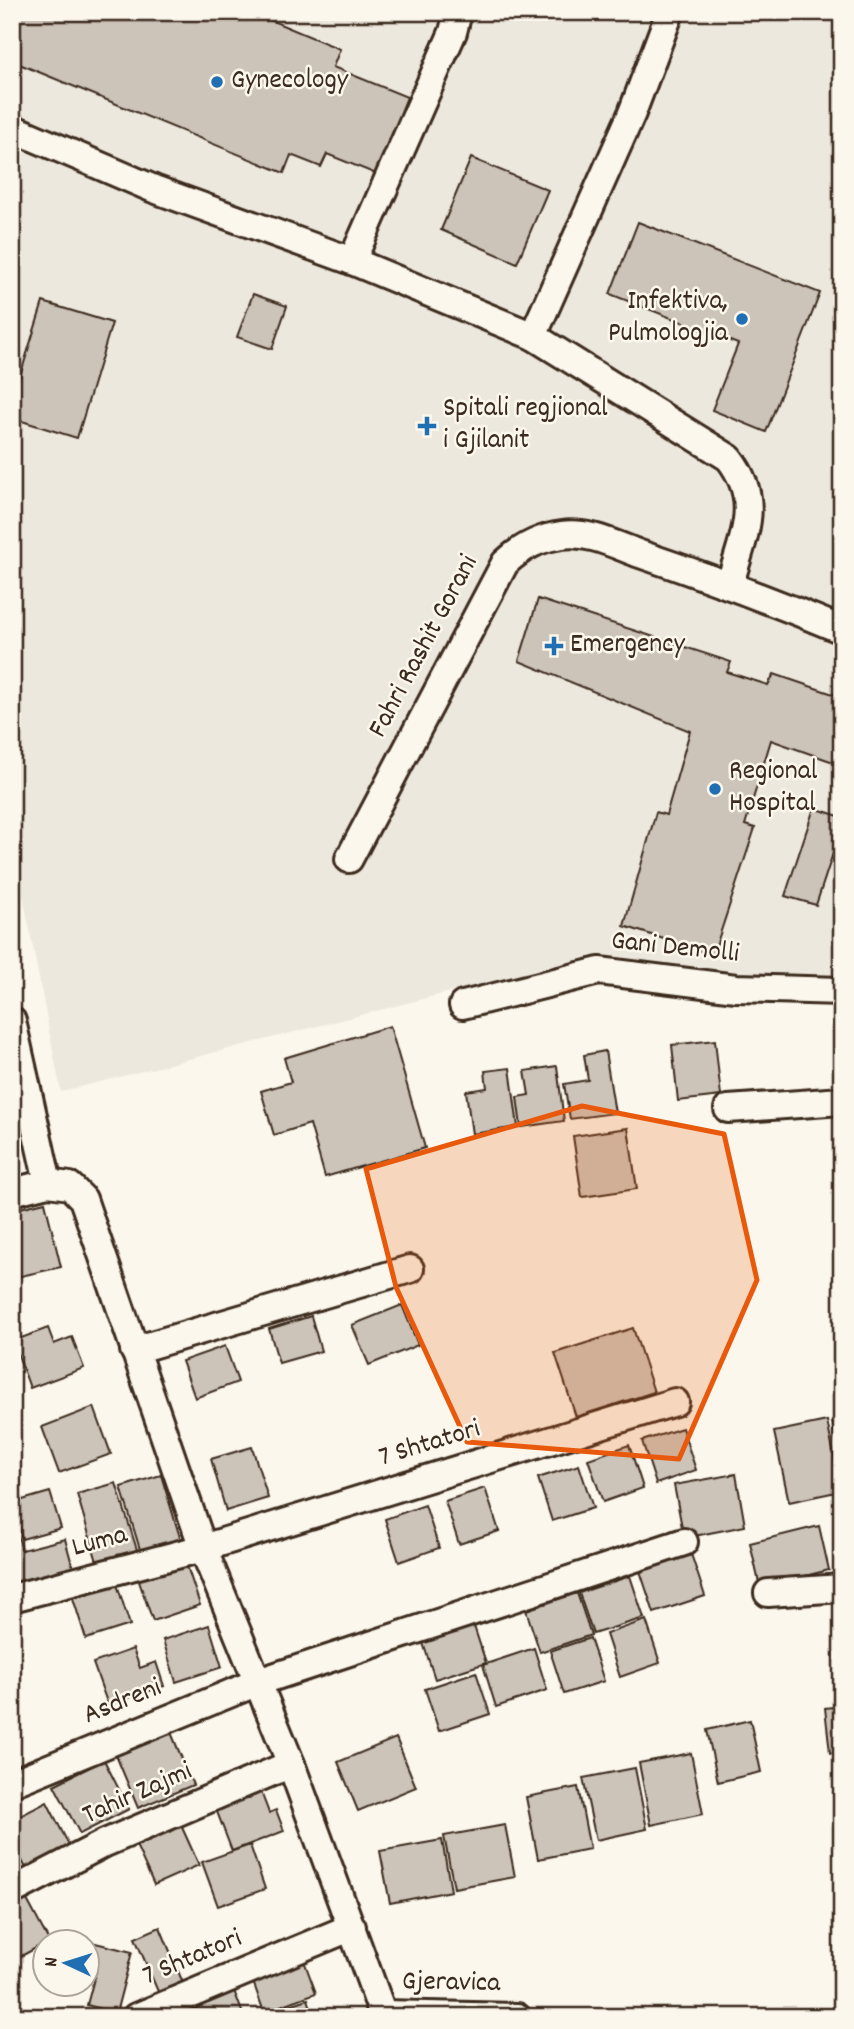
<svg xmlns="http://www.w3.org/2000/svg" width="854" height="2029" font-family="Dekko,sans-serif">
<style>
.built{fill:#ede8dd}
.building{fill:#ccc4b9;stroke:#3b2a1e;stroke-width:2}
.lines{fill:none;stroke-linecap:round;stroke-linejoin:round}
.minor-casing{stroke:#3b2a1e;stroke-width:32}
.minor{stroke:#fbf7ec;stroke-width:26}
.marked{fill:#e8590c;fill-opacity:0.2;stroke:#e8590c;stroke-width:5;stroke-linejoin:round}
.poi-dot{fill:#1f6fb2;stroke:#fbf7ec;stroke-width:2.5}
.labels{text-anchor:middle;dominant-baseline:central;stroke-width:5;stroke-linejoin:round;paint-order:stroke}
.poi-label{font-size:28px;fill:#3b2a1e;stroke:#fbf7ec;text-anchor:start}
.street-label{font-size:28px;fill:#3b2a1e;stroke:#fbf7ec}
</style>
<rect width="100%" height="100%" fill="#fbf7ec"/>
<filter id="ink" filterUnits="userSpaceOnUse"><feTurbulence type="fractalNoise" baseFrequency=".0143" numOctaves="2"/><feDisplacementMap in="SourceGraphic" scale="14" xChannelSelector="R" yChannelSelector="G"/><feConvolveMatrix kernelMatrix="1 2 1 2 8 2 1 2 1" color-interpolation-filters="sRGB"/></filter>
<g filter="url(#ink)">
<polygon class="built" points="12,12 842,13 842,980 732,977 590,956 61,1092 12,839"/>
<g class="building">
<polygon points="12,12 251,12 340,49 333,67 407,97 376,174 327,154 321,167 291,155 284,173 12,61"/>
<polygon points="471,158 548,190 517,263 441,230"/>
<polygon points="638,222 820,293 766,432 712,410 738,344 610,294"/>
<polygon points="253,294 287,306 272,349 237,337"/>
<polygon points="43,302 112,323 77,438 12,418 12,402"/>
<polygon points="538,599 731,662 727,672 768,685 774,674 842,697 842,765 771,740 745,825 755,828 713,955 624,926 656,812 666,815 690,731 519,661"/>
<polygon points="814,808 842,817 842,826 816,905 785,896"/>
<polygon points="390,1026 425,1148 325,1177 310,1124 274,1135 261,1091 291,1082 284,1058"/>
<polygon points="715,1040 721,1096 678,1101 672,1045"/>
<polygon points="605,1051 615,1113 570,1119 564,1084 588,1080 584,1055"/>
<polygon points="557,1066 564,1121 521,1127 517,1097 529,1095 525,1071"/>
<polygon points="510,1068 518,1127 472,1134 466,1091 487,1088 485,1071"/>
<polygon points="628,1128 637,1189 582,1197 573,1136"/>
<polygon points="45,1202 61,1267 12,1278 12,1210"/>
<polygon points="402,1305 418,1345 369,1365 352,1325"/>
<polygon points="311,1316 321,1351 279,1363 269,1329"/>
<polygon points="48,1328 54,1344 72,1337 84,1368 30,1388 13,1341"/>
<polygon points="633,1328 654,1392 576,1417 555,1353"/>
<polygon points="225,1346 238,1382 195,1398 182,1361"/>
<polygon points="94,1407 111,1454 59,1473 42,1427"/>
<polygon points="842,1419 842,1468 832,1421"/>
<polygon points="827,1421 841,1491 789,1502 774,1432"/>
<polygon points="682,1428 696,1470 656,1484 642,1441"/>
<polygon points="629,1445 643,1488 603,1502 588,1459"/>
<polygon points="252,1447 268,1498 226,1511 211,1459"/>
<polygon points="579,1465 593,1508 552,1521 538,1478"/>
<polygon points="736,1474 745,1526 684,1538 674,1485"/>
<polygon points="161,1475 182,1544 142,1556 121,1487"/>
<polygon points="116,1483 138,1553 98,1565 77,1494"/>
<polygon points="485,1488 499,1531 459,1544 445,1501"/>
<polygon points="50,1492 61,1528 22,1539 12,1503"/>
<polygon points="425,1505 439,1548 399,1562 385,1519"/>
<polygon points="12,1525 15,1525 22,1550 65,1539 73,1568 12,1585"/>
<polygon points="819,1526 829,1570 760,1587 750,1543"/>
<polygon points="691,1554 705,1596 654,1613 640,1571"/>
<polygon points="184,1557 200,1605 153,1621 136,1573"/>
<polygon points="630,1576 644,1618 593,1634 579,1593"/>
<polygon points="115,1578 130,1625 86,1639 71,1592"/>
<polygon points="577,1593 591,1635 540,1652 526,1610"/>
<polygon points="472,1620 486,1663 435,1679 421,1637"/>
<polygon points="646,1620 660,1663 620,1677 606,1634"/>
<polygon points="209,1625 222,1667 176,1682 163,1640"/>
<polygon points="590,1638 604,1681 564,1694 550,1651"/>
<polygon points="534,1648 547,1690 496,1707 483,1665"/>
<polygon points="133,1649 140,1668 156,1662 164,1686 108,1705 93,1663"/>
<polygon points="476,1672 490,1714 439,1731 425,1689"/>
<polygon points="842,1706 842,1752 830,1753 825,1708"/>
<polygon points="750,1720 761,1772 718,1782 707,1730"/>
<polygon points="170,1730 193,1785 138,1808 115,1753"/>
<polygon points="396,1738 416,1787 358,1811 338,1762"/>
<polygon points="691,1753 703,1814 651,1825 639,1763"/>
<polygon points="104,1760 129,1809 80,1834 54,1785"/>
<polygon points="635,1768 647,1829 596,1840 583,1778"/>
<polygon points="578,1787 590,1849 538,1859 526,1797"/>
<polygon points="261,1792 269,1813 276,1810 284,1831 232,1851 216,1809"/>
<polygon points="47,1802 70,1847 27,1870 12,1842 12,1820"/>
<polygon points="180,1823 199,1865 154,1885 135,1843"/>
<polygon points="505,1825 515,1877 454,1888 444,1836"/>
<polygon points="442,1840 451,1891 390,1903 380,1851"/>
<polygon points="250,1845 265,1889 218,1906 202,1862"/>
<polygon points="26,1898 49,1941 12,1961 12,1905"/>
<polygon points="160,1927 183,1983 159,1994 135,1938"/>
<polygon points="83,1940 132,1952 116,2013 87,2005 96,1971 88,1969 88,1941"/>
<polygon points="303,1958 316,1993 264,2012 251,1976"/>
<polygon points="231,1983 243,2014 187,2017 182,2002"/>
<polygon points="308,1999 314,2017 273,2017 271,2011"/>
</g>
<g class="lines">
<g class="minor-casing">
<g id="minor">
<path d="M12,128L154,189L352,261L533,336L729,458C763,502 743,535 730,584"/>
<polyline points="352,261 453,32 458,12"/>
<polyline points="533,336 632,113 670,12"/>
<path d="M349,859L505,563C522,547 539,538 562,535C589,531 615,545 640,554C708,577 775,602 842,630"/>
<polyline points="463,1005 599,971 736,988 842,991"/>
<polyline points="12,1021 48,1183 70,1186 83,1199 203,1548 291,1764 384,2017"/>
<polyline points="728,1109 842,1101"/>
<polyline points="12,1192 48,1183"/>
<polyline points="134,1350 410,1269"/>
<polyline points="768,1593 842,1588"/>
<polyline points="12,1598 203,1548 675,1402"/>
<polyline points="12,1783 258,1682 684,1542"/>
<polyline points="12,1891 105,1843 291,1764"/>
<polyline points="383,2014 517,2017"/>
<polyline points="136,2017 352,1927"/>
</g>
</g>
<use href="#minor" class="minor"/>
</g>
</g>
<path class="marked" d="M582,1106L724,1134L757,1280L679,1459L467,1442L396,1287L366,1169Z"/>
<g class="poi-dot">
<circle cx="217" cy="82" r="7"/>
<circle cx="742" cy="319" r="7"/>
<path d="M423.5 415.5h7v7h7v7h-7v7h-7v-7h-7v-7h7z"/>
<path d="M550.5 635.5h7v7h7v7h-7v7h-7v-7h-7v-7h7z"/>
<circle cx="715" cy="789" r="7"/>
</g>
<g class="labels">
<g class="poi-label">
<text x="231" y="82">Gynecology</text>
<text x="728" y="303" text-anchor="end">Infektiva,<tspan x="728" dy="32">Pulmologjia</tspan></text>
<text x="443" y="410">Spitali regjional<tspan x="443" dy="32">i Gjilanit</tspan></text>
<text x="570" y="646">Emergency</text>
<text x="729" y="773">Regional<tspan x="729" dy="32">Hospital</tspan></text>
</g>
<g class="street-label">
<text transform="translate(425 647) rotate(-62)">Fahri Rashit Gorani</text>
<text transform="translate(675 949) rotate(6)">Gani Demolli</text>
<text transform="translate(430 1445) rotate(-17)">7 Shtatori</text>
<text transform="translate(100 1543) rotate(-15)">Luma</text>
<text transform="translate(123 1703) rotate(-22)">Asdreni</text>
<text transform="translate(138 1795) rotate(-24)">Tahir Zajmi</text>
<text transform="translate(193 1959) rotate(-23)">7 Shtatori</text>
<text transform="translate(451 1984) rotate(1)">Gjeravica</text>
</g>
</g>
<rect width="854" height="2029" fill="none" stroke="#fbf7ec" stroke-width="42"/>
<rect x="21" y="21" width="812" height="1987" fill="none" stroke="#3b2a1e" stroke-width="2.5" filter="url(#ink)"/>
<g transform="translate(66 1963) rotate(274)"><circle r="33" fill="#fbf7ec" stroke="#aea59a" stroke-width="2"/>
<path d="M0-5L12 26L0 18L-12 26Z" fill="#1f6fb2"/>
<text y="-10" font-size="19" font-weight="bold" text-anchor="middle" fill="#3b2a1e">N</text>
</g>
</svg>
